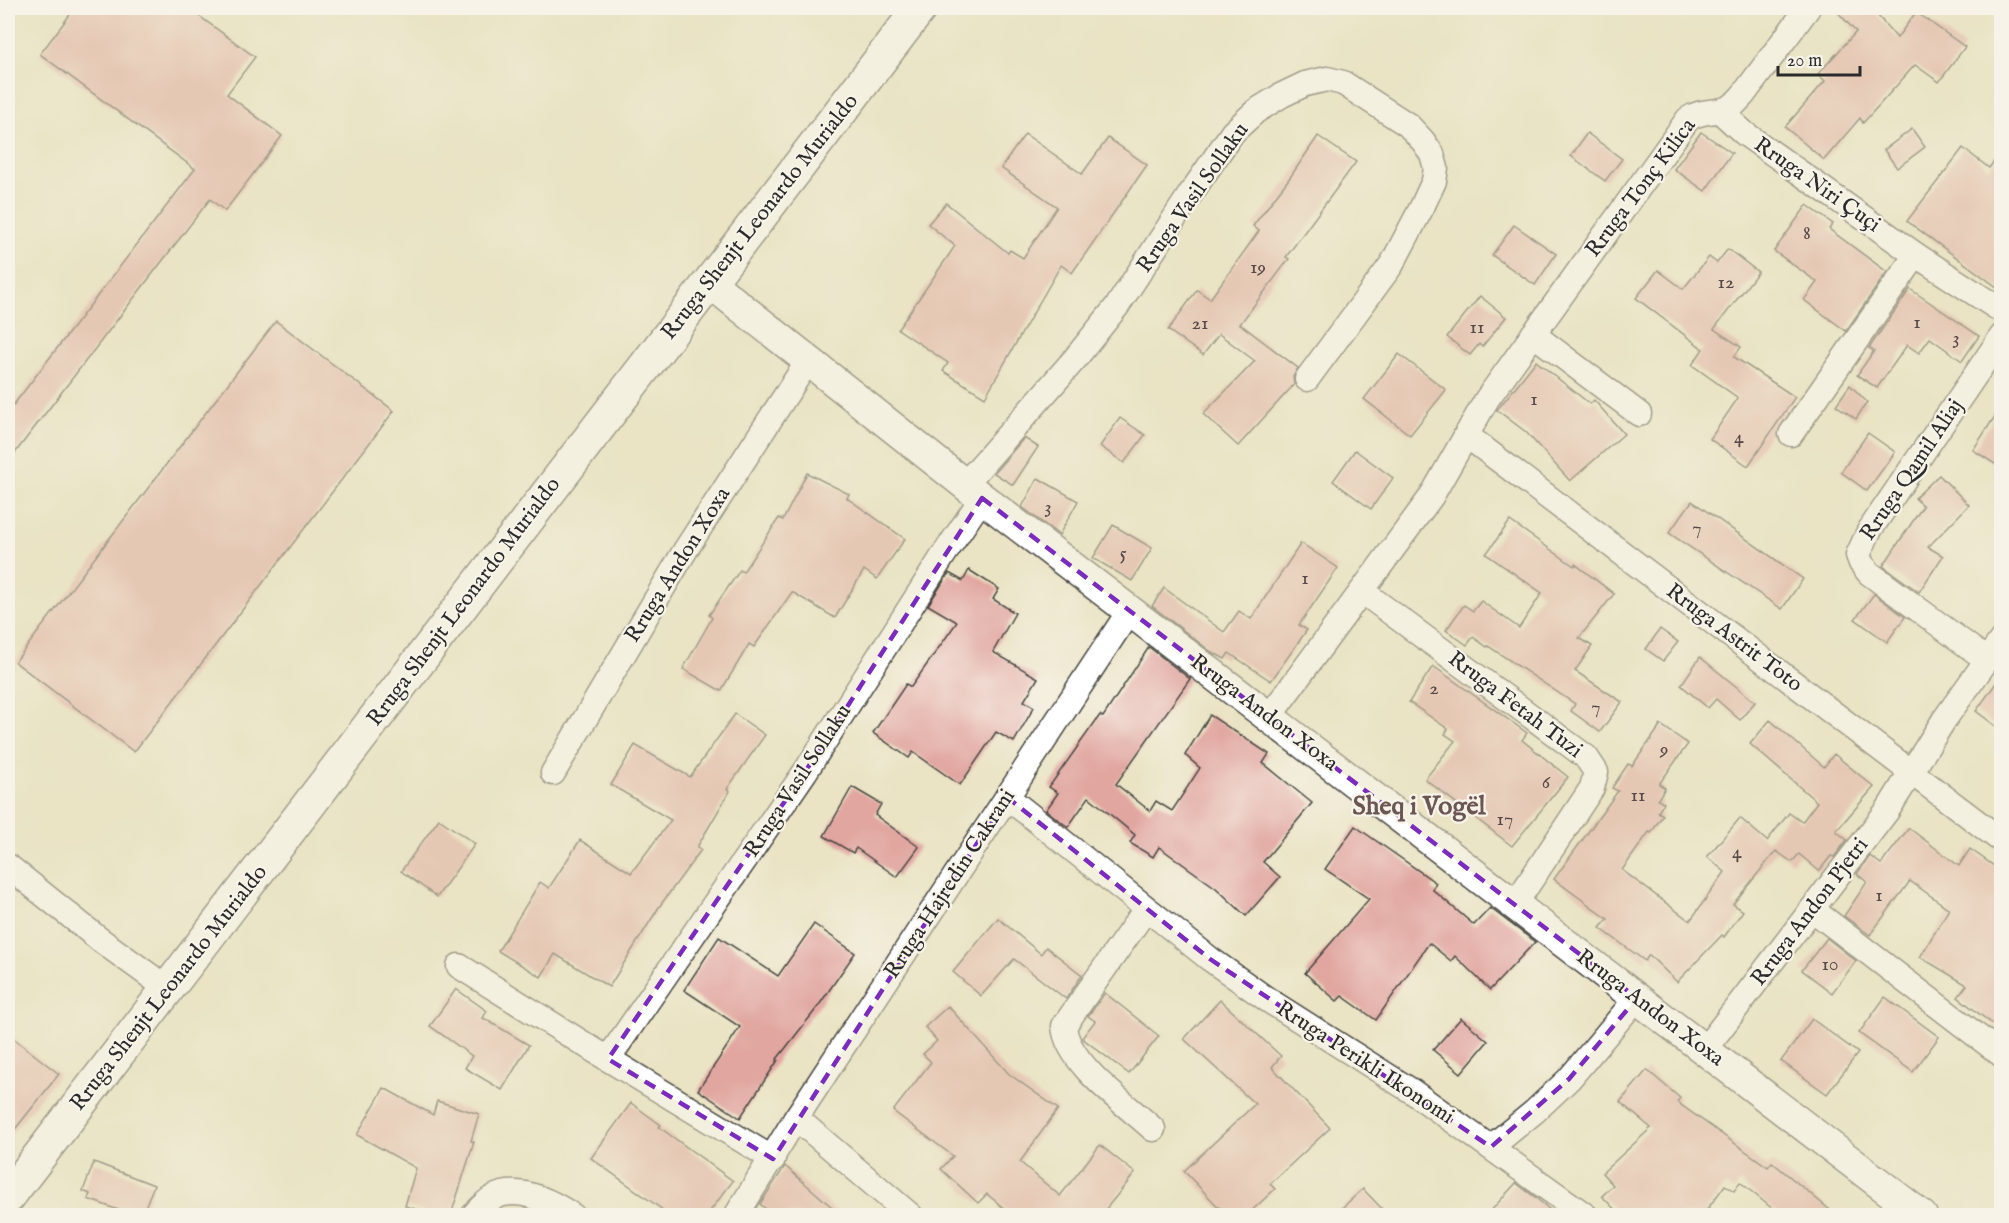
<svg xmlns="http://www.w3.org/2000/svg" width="2009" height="1223" font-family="'IM FELL English',serif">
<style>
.building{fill:#e1a6a0}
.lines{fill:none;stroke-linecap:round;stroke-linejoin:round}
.minor-casing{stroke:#484742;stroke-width:27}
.tertiary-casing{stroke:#484742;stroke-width:33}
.primary-casing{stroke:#484742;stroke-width:36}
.minor{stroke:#fff;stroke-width:24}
.tertiary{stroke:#fff;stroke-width:30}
.primary{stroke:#fff;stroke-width:33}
.marked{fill:none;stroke:#7b2cbf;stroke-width:4.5;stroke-dasharray:12 8;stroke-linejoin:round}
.labels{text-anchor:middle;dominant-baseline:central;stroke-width:4.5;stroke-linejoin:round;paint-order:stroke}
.number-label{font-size:20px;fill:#584a48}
.street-label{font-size:22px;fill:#2b2b2b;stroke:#f7f3e8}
.quarter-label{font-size:26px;font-weight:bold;fill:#6b5654;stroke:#f7f3e8}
</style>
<rect width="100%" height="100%" fill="#f7f3e8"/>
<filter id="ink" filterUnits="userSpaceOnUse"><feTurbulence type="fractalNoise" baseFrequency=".0167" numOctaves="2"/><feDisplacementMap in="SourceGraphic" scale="12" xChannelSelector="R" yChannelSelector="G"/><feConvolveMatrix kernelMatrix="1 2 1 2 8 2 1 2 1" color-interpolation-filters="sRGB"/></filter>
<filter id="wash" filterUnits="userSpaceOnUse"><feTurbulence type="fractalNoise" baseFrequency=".008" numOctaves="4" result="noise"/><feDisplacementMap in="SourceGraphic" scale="24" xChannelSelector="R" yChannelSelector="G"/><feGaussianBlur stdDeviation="1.35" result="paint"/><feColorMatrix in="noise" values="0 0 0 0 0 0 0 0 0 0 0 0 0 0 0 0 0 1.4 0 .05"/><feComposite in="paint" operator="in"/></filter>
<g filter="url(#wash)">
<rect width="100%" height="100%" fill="#eae3c4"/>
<g id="blocks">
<g class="building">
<polygon points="75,8 188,8 255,57 227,94 282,136 225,211 210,199 8,462 8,412 195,169 40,54"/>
<polygon points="1834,8 1871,8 1897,38 1916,12 1965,47 1939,82 1915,65 1863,123 1860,118 1824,160 1785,127 1825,81 1818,74 1856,32"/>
<polygon points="1912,129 1925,147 1897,168 1884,150"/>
<polygon points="1701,132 1732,153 1705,191 1674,169"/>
<polygon points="1587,133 1622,159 1605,181 1571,156"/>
<polygon points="1025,134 1082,174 1108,138 1147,165 1072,273 1061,265 985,397 943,371 948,363 898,329 955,246 928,224 946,203 1008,253 1010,250 1023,258 1057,207 1001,168"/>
<polygon points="1318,136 1356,162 1286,257 1289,259 1240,324 1298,368 1293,377 1294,384 1290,389 1238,446 1203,414 1255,361 1219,334 1203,355 1168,330 1197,290 1210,299 1259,231 1253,226 1291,176"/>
<polygon points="1963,148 1989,168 2001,152 2001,290 1907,221"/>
<polygon points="1807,205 1833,224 1829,229 1887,272 1846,331 1804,300 1817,282 1774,251"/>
<polygon points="1514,225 1556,254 1535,285 1492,255"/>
<polygon points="1728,249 1758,272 1714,329 1741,347 1734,357 1795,397 1748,466 1710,439 1738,398 1692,365 1703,349 1636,298 1658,270 1683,289 1709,257 1717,263"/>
<polygon points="1910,289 1979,336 1962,361 1930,338 1919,353 1907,345 1877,388 1857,375 1874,351 1869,348"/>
<polygon points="1480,296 1506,317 1482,347 1479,344 1470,355 1447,337"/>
<polygon points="276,321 394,411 134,752 15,662"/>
<polygon points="1399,354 1446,390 1410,435 1364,399"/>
<polygon points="1536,361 1590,404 1594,400 1624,434 1570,481 1526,432 1497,410"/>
<polygon points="1850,385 1867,402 1856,419 1836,405"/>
<polygon points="2001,407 2001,468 1973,450"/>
<polygon points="1120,418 1145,435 1124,463 1100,446"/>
<polygon points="1868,433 1895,452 1867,491 1841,472"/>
<polygon points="1024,438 1038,447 1013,485 994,473"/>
<polygon points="1355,450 1393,478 1371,509 1333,481"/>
<polygon points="807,473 849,494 847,498 905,539 877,579 864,570 835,618 792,592 754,647 749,644 721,691 683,669 712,618 709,615 740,570 743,572 779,518 783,520"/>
<polygon points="1939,475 1969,505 1928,547 1943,556 1919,592 1883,566 1923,506 1915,498"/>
<polygon points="1038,478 1078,501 1059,535 1022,507"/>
<polygon points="1692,501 1803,579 1782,609 1669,533"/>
<polygon points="1510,521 1574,566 1575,564 1614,594 1579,638 1592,646 1575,671 1622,702 1600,732 1571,711 1575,704 1488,646 1487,647 1473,637 1467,645 1446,630 1464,605 1473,611 1481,601 1519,628 1542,593 1486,554"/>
<polygon points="1113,525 1152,548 1132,581 1093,558"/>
<polygon points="1301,543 1338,568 1299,625 1307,630 1271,681 1229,653 1225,659 1210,651 1152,606 1164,588 1224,632 1239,611 1251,619"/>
<polygon points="969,570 999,589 993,599 1015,613 993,652 1038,678 1024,701 1034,707 1014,742 996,732 960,785 913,752 909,758 873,733 906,684 911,687 957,622 928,605 949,573 963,581"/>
<polygon points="1874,594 1905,617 1887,642 1855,619"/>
<polygon points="1660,629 1678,642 1663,661 1646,649"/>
<polygon points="1149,647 1190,679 1116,784 1150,811 1156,801 1172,811 1200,768 1185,755 1210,715 1269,754 1263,763 1312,803 1263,862 1280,877 1246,916 1216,888 1159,847 1153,857 1130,843 1135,835 1089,797 1068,827 1046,810 1058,793 1049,787 1100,715 1103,717"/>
<polygon points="1700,657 1755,702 1740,720 1716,699 1708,708 1681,685"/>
<polygon points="1433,666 1527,733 1522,740 1568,777 1512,846 1425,779 1455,741 1445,734 1448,729 1409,702"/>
<polygon points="2001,676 2001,730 1976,711"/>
<polygon points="735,714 765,735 727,789 730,791 697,847 701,850 659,907 609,987 555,954 541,977 498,951 540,882 549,888 580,840 631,873 671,820 611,785 635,745 690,777"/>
<polygon points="1770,720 1824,767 1834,754 1874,787 1836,831 1847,840 1834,857 1831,856 1819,871 1799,854 1792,862 1776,851 1733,904 1743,911 1724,937 1722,935 1677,982 1649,955 1645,961 1600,928 1608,919 1554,879 1618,791 1612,788 1628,764 1632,766 1661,725 1688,744 1659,784 1665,788 1658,799 1664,803 1658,812 1663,815 1651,833 1649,832 1622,870 1690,921 1725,872 1707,857 1740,818 1767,841 1789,813 1802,822 1817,802 1750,744"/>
<polygon points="852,787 881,804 875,815 919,847 897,877 856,848 853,853 824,836"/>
<polygon points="439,819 475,844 437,897 401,871"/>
<polygon points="1355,826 1436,883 1432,889 1474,925 1490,908 1535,942 1490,990 1455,956 1451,961 1429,943 1376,1020 1342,996 1337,1001 1305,973 1369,899 1325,869"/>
<polygon points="1909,828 1959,866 1970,849 2001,871 2001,1031 1958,997 1967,985 1920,957 1949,909 1910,881 1870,935 1844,916 1867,882 1857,874 1870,856 1881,864"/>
<polygon points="998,918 1041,954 1046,947 1082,975 1066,999 1014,959 981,996 953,972"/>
<polygon points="814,924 855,953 817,1008 777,1059 778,1060 740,1118 698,1090 740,1027 684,990 719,937 778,976"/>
<polygon points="1827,938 1856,961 1832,993 1802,970"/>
<polygon points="456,989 487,1011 483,1018 529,1045 502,1090 465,1068 472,1056 430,1026"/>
<polygon points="1105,993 1159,1036 1129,1074 1082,1038 1095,1021 1088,1016"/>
<polygon points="1885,997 1939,1037 1913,1072 1859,1033"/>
<polygon points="1220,1000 1281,1056 1272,1067 1330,1128 1270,1184 1275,1189 1247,1215 1226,1215 1184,1171 1255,1104 1184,1039"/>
<polygon points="948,1006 1009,1074 1058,1109 1020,1162 1060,1196 1100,1145 1135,1173 1101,1215 1012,1215 987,1194 978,1203 941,1169 953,1156 893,1111 931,1062 923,1054 937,1041 925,1027"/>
<polygon points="1461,1018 1488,1041 1461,1073 1433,1050"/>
<polygon points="1812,1019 1858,1053 1827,1094 1781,1061"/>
<polygon points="8,1034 59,1074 8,1138"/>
<polygon points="1647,1070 1680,1098 1677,1102 1768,1167 1772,1162 1836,1215 1780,1215 1740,1182 1734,1191 1725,1185 1703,1215 1620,1215 1602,1196 1613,1185 1602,1173 1651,1128 1620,1102"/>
<polygon points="384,1088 433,1115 437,1101 479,1114 471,1141 474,1142 451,1215 436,1215 405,1206 416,1168 357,1135"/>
<polygon points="631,1103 661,1125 659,1127 733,1181 707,1215 670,1215 591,1158"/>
<polygon points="94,1162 154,1185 142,1215 132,1215 88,1199 90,1194 83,1191"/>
<polygon points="785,1166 841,1215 773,1215 760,1204"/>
<polygon points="1516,1183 1536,1198 1556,1215 1487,1215"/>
<polygon points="1363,1189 1388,1215 1334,1215"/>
</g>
</g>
</g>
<g filter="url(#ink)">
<use href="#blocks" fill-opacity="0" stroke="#484742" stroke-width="1.5"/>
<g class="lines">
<g class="minor-casing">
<g id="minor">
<polyline points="1720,111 1744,133 1916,255 2002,311"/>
<polyline points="1533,334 1639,414"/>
<polyline points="1791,434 1916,255"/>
<polyline points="1466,435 2002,841"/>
<polyline points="965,484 1074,360 1118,305 1191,193 1233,132 1256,111 1282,95 1305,84 1327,79 1343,83 1408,125 1423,141 1432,154 1436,168 1434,181 1422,207 1392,264 1307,379"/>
<polyline points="1363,592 1586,757 1596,772 1592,788 1515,904"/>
<polyline points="1987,660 1869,573 1861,563 1858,555 1869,531 2002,336"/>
<path d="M1269,717L1431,497L1487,399L1688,119C1704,108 1718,115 1732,106C1736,103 1739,99 1743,95L1808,8"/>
<polyline points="553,773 686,549 808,361"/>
<polyline points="1007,797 1210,959 1268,1000 1413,1092 1586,1216"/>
<polyline points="8,866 99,939 168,989"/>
<path d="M1146,909L1064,1026C1067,1064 1126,1104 1153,1129"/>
<polyline points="1813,910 2002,1055"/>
<polyline points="459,966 608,1059 773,1159"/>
<polyline points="1705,1049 1887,811 1944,720 2002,639"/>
<polyline points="608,1059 805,772 943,556 982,498"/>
<polyline points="796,1118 911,1216"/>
<polyline points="1491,1147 1534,1112 1569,1079 1637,998"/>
<path d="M473,1216C479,1209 486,1201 494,1197C519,1185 552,1202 573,1216"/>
<polyline points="736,1216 796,1118 1130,610"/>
</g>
</g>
<g class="tertiary-casing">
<polyline id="tertiary" points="709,282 982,498 1922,1216"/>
</g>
<g class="primary-casing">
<polyline id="primary" points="8,1197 920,8"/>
</g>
<use href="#minor" class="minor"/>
<use href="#tertiary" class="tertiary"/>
<use href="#primary" class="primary"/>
</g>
</g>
<path d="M0 0H2009V1223H0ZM982,498L1637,998L1569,1079L1491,1147L1210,959L1007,797L773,1159L608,1059L805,772Z" fill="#eae3c4" fill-opacity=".55" fill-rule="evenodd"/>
<path class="marked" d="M982,498L1637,998L1569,1079L1491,1147L1210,959L1007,797L773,1159L608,1059L805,772Z"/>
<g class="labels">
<g class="number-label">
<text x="1807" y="233">8</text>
<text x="1258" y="267">19</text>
<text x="1726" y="282">12</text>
<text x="1917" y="322">1</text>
<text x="1200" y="323">21</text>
<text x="1477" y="327">11</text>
<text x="1956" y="338">3</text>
<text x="1534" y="399">1</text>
<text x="1739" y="437">4</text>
<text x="1048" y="507">3</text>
<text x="1697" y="528">7</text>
<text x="1123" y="553">5</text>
<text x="1305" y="578">1</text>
<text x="1434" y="688">2</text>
<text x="1596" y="707">7</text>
<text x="1664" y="749">9</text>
<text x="1546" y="782">6</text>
<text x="1638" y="795">11</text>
<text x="1505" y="819">17</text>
<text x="1737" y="852">4</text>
<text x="1879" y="895">1</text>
<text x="1830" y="964">10</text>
</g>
<g class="street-label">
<text transform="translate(1817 185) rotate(35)">Rruga Niri Çuçi</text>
<text transform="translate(1641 188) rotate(-53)">Rruga Tonç Kilica</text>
<text transform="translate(1193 198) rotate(-55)">Rruga Vasil Sollaku</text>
<text transform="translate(760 217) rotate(-52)">Rruga Shenjt Leonardo Murialdo</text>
<text transform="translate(1912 470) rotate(-56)">Rruga Qamil Aliaj</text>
<text transform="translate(678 565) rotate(-58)">Rruga Andon Xoxa</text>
<text transform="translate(464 602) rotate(-53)">Rruga Shenjt Leonardo Murialdo</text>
<text transform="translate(1734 638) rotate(37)">Rruga Astrit Toto</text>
<text transform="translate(1515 705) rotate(37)">Rruga Fetah Tuzi</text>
<text transform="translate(1264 713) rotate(37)">Rruga Andon Xoxa</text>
<text transform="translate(798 781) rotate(-57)">Rruga Vasil Sollaku</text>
<text transform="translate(950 884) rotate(-57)">Rruga Hajredin Cakrani</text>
<text transform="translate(1810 912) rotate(-53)">Rruga Andon Pjetri</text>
<text transform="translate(169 988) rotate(-52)">Rruga Shenjt Leonardo Murialdo</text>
<text transform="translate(1650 1008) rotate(37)">Rruga Andon Xoxa</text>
<text transform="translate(1365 1063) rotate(33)">Rruga Perikli Ikonomi</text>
</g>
<g class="quarter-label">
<text x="1419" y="806">Sheq i Vogël</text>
</g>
</g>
<rect width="2009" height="1223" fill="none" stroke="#f7f3e8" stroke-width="30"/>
<path d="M1778 66v9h82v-9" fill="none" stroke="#2b2b2b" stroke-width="3"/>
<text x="1787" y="66" font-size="18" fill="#2b2b2b" stroke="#f7f3e8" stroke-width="4.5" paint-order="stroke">20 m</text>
</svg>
